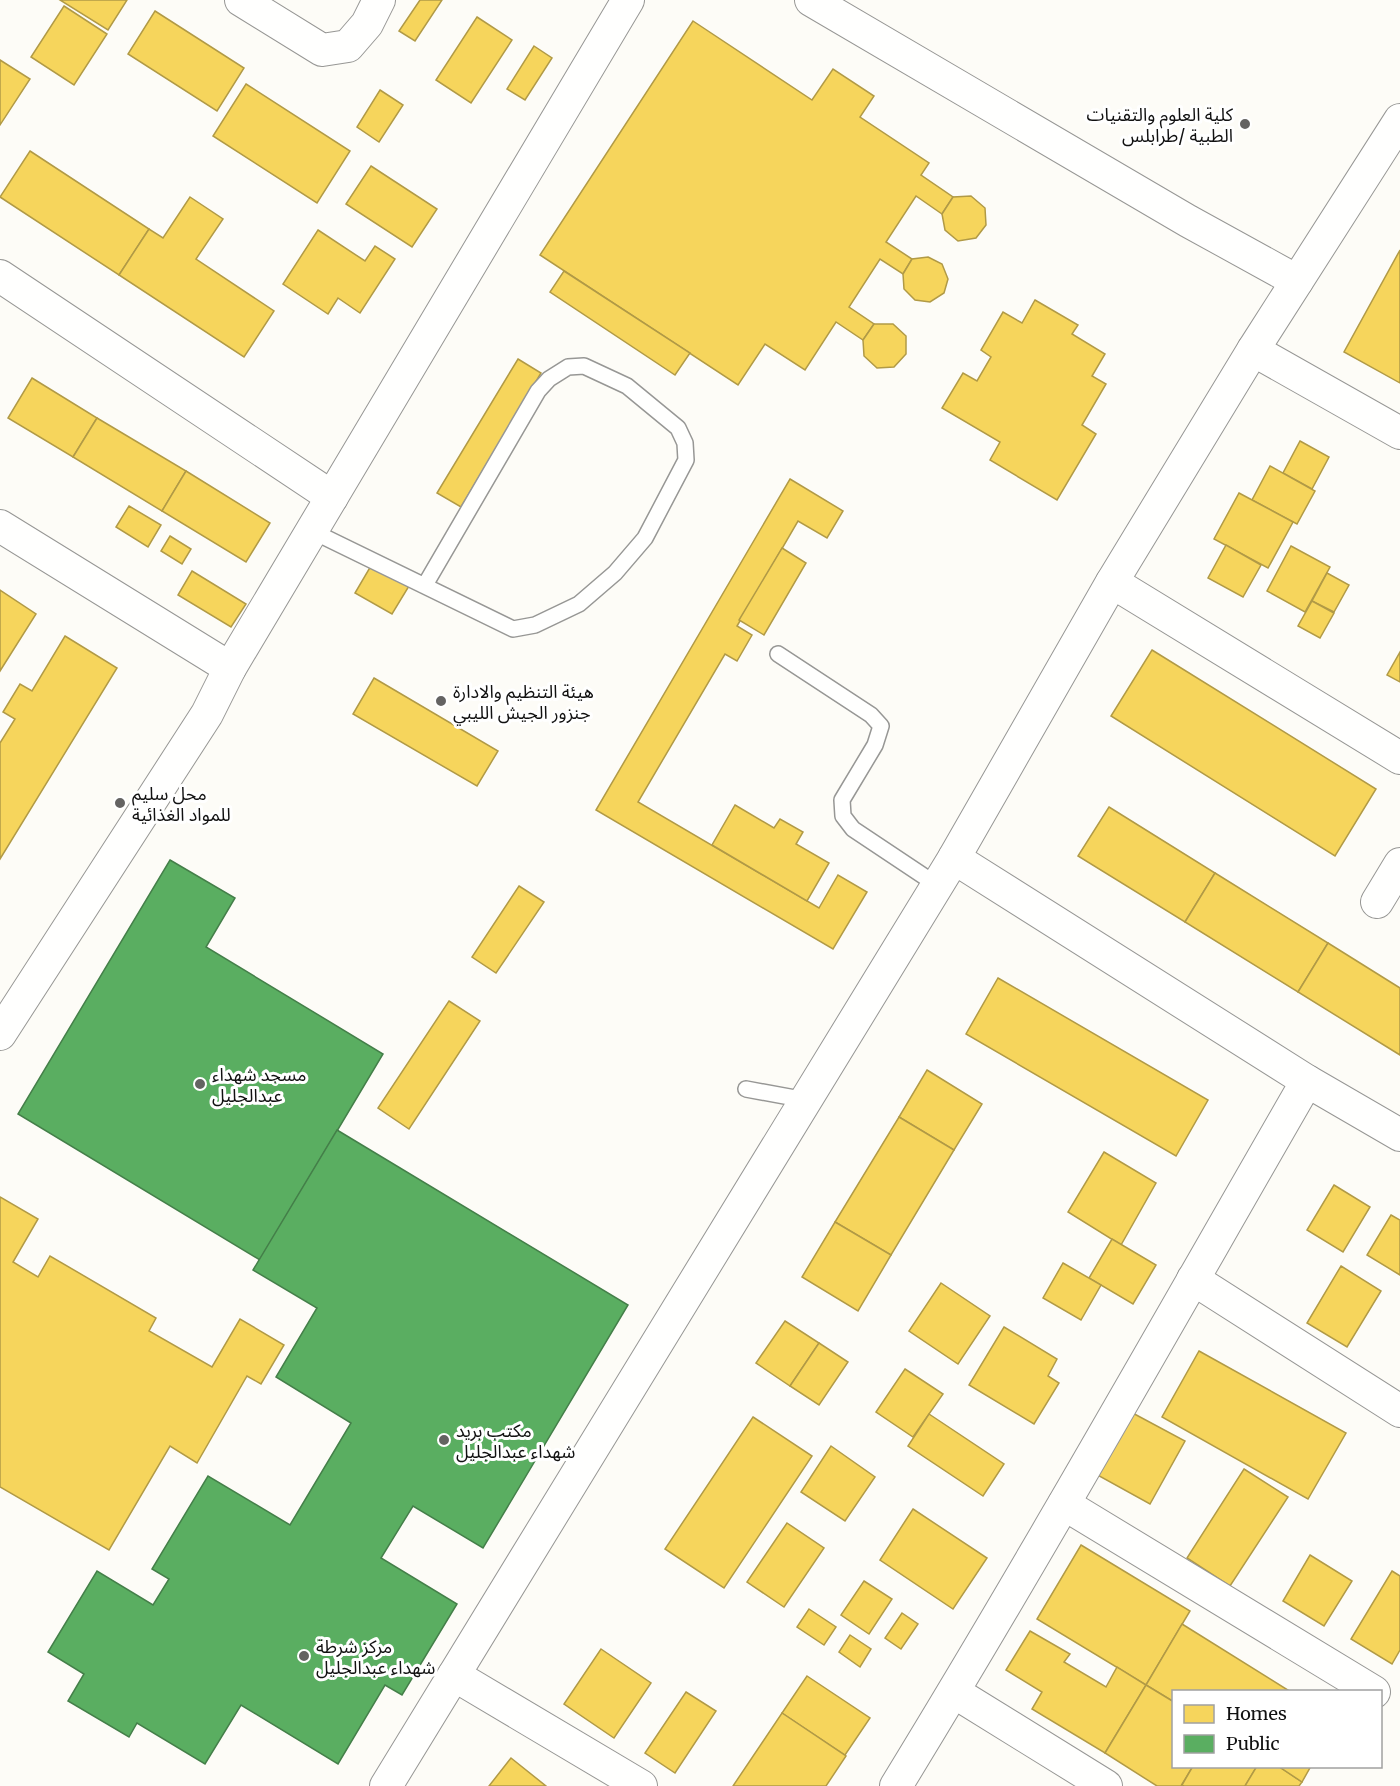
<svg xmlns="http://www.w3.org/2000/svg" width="1400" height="1786" font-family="Merriweather,'Noto Sans Arabic',serif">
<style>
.homes{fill:#f6d55c;stroke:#b19a46;stroke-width:1.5}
.public{fill:#5aae61;stroke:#447f49;stroke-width:1.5}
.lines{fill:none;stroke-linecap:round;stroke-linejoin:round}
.lane-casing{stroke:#979795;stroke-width:18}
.street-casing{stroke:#979795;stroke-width:34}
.lane{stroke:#fffffe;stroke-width:15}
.street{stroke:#fffffe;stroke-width:32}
.poi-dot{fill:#646362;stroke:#fff;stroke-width:2}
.labels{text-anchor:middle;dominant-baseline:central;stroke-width:6;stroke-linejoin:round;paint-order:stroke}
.poi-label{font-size:18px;fill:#111;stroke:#fff;text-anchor:start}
</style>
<rect width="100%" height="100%" fill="#fdfcf7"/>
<g class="homes">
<polygon points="60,0 127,0 108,30"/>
<polygon points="420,0 442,0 415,41 399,31"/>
<polygon points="64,6 107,34 74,85 31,57"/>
<polygon points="155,11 244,68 217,111 128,54"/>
<polygon points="477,17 512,40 471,103 436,80"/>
<polygon points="693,21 812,100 833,69 874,96 860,117 929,163 921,175 953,197 942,214 916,196 886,242 912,259 903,274 880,259 849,307 874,324 863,340 836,322 805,370 765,344 738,385 540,255"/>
<polygon points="534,46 552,58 525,100 507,89"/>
<polygon points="0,60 30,79 0,125"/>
<polygon points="246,84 350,151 317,203 213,136"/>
<polygon points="380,90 403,105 379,142 357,127"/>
<polygon points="30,151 149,229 119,275 0,197"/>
<polygon points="371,166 437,209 412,247 346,204"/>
<polygon points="971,196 985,208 986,225 976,238 958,241 945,230 942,214 953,197"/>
<polygon points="190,197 223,219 196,259 274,311 244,357 119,275 149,229 163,238"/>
<polygon points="318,230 365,261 375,246 395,259 360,313 338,298 328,314 283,284"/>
<polygon points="1400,250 1400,383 1344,352"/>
<polygon points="928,257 942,264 948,279 944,293 930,302 915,300 904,289 903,274 912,259"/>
<polygon points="564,271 690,353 675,375 550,292"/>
<polygon points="1035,300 1078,325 1072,334 1105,354 1092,376 1106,384 1082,425 1096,434 1057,500 990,460 1000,442 942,408 963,373 977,381 991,357 981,350 1003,312 1022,323"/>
<polygon points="874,324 893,324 906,336 906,354 894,367 877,368 864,356 863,340"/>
<polygon points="518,359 541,373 461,507 437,493"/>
<polygon points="32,378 97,418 73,457 8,418"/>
<polygon points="97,418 186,471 162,511 73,457"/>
<polygon points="1300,441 1329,457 1312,489 1283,473"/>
<polygon points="1270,466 1315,491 1297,524 1252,500"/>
<polygon points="186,471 270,523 246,562 162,511"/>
<polygon points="790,479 843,511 827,538 798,521 737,626 752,635 737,661 725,654 638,802 819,908 838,875 867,892 833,949 596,810"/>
<polygon points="1239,493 1293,522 1268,568 1214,539"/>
<polygon points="129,506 161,525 148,547 116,527"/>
<polygon points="170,536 191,549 182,564 161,551"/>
<polygon points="1226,545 1261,565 1243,597 1208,578"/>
<polygon points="1291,546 1330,567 1305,612 1267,591"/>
<polygon points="782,548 806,563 764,635 739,620"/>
<polygon points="372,564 409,586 392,614 355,593"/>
<polygon points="192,571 246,604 231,627 178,595"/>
<polygon points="1327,573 1349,585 1334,612 1312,601"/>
<polygon points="0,590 36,614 0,671"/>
<polygon points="1312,601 1334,613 1320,638 1298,626"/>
<polygon points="65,636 117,668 0,859 0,743 15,719 3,712 20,684 32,691"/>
<polygon points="1152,650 1376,789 1335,856 1111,716"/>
<polygon points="1400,652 1400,682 1387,675"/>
<polygon points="374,678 498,751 477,786 353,714"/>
<polygon points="735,805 774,828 780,819 803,832 796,844 829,863 807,901 712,845"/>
<polygon points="1109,807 1215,873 1185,922 1078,856"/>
<polygon points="1215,873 1328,943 1298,992 1185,922"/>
<polygon points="519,886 544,902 496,973 472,957"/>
<polygon points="1328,943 1400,988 1400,1055 1298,992"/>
<polygon points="998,978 1208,1100 1176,1156 966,1034"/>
<polygon points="449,1001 480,1021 409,1129 378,1108"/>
<polygon points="927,1070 982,1104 954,1150 899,1117"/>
<polygon points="899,1117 954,1150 891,1255 835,1222"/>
<polygon points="1104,1152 1156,1183 1121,1245 1068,1212"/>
<polygon points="1334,1185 1370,1207 1343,1252 1307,1230"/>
<polygon points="0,1197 38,1219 13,1262 38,1277 50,1256 156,1318 149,1331 212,1367 240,1319 284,1345 261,1384 247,1376 197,1463 170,1446 109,1550 0,1487"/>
<polygon points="1391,1215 1400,1220 1400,1275 1367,1255"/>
<polygon points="835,1222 891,1255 858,1311 802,1277"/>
<polygon points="1112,1239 1156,1265 1133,1304 1089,1278"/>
<polygon points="1063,1263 1101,1285 1081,1320 1043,1298"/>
<polygon points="1341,1266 1381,1291 1347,1347 1307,1323"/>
<polygon points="941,1283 990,1316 958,1364 909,1331"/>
<polygon points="785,1321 819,1343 790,1386 756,1363"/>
<polygon points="1004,1327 1057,1359 1048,1376 1059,1383 1034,1424 969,1385"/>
<polygon points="819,1343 848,1362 819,1405 790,1386"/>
<polygon points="1199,1351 1346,1433 1308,1499 1162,1417"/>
<polygon points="905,1369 943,1394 913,1437 876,1412"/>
<polygon points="1127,1410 1185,1441 1150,1504 1092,1472"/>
<polygon points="929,1414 1004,1464 983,1496 908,1446"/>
<polygon points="753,1417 812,1456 724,1588 665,1549"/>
<polygon points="831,1446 875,1477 845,1521 801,1492"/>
<polygon points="1244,1469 1288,1497 1230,1586 1187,1558"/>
<polygon points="913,1509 987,1558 953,1609 880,1560"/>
<polygon points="787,1523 824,1548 784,1607 747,1582"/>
<polygon points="1081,1545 1190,1611 1146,1685 1037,1619"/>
<polygon points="1310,1555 1352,1581 1324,1626 1283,1601"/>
<polygon points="1392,1571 1400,1576 1400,1650 1392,1664 1351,1639"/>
<polygon points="864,1581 892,1599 869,1634 841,1615"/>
<polygon points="809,1609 836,1627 824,1645 797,1627"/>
<polygon points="902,1613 918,1624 901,1649 885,1638"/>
<polygon points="1182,1624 1291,1692 1174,1692 1174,1702 1146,1685"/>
<polygon points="1030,1631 1070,1654 1064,1662 1106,1687 1117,1667 1146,1685 1105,1753 1032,1709 1042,1692 1006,1670"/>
<polygon points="850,1635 871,1649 860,1667 839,1652"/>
<polygon points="601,1649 651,1683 614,1738 564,1704"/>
<polygon points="807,1676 870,1718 845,1755 782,1713"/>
<polygon points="1146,1685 1174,1702 1174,1766 1193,1766 1181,1786 1157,1786 1105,1753"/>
<polygon points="686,1692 716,1711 675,1773 645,1753"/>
<polygon points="782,1713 846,1756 826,1786 733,1786"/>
<polygon points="511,1758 546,1786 489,1786"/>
<polygon points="1193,1766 1257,1766 1245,1786 1184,1786 1182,1785"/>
<polygon points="1257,1766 1278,1766 1302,1782 1299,1786 1245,1786"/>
<polygon points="1278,1766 1311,1766 1302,1782"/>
</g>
<g class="public">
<polygon points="170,860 235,898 206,947 383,1054 260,1260 18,1114"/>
<polygon points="337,1130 628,1305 483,1548 413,1506 381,1558 457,1604 402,1695 385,1685 338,1764 241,1705 205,1764 137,1723 129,1737 68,1701 84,1674 48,1652 97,1571 153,1605 169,1579 152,1569 208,1476 290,1525 351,1423 276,1377 317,1308 253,1270"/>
</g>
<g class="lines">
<g class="lane-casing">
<g id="lane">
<polyline points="312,531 513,629 535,625 579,604 615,573 645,538 686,460 685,443 678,428 627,386 584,366 568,367 549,379 538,391 425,585"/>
<polyline points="778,654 871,715 881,726 875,745 842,800 843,816 853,829 937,885"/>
<polyline points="746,1089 806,1100"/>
</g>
</g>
<g class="street-casing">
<g id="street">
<polyline points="241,0 322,50 348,46 367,24 379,0"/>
<polyline points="811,0 1188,221 1297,281"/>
<polyline points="0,276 332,497"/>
<polyline points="1253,350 1400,433"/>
<polyline points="0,526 230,668"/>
<polyline points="1112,582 1400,758"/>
<polyline points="954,858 1307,1081 1400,1135"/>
<polyline points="1377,902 1400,864"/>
<polyline points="0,1034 207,714 230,668 628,0"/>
<polyline points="1193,1279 1400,1411"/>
<polyline points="1064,1504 1374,1692"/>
<polyline points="454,1675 641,1786"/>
<polyline points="954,1692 1106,1786"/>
<polyline points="386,1786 954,858 1112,582 1253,350 1400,120"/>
<path d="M896,1786C1038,1554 1171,1317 1307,1081"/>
</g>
</g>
<use href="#lane" class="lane"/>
<use href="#street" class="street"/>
</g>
<g class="poi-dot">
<circle cx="1245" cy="124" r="6"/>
<circle cx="441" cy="701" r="6"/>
<circle cx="120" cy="803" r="6"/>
<circle cx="200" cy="1084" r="6"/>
<circle cx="444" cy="1440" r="6"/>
<circle cx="304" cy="1656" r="6"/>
</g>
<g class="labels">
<g class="poi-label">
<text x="1233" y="114" text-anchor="end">كلية العلوم والتقنيات<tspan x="1233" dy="21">الطبية /طرابلس</tspan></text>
<text x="453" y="691">هيئة التنظيم والادارة<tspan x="453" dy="21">جنزور الجيش الليبي</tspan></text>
<text x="132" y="793">محل سليم<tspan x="132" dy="21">للمواد الغذائية</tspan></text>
<text x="212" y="1074">مسجد شهداء<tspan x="212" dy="21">عبدالجليل</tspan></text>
<text x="456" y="1430">مكتب بريد<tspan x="456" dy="21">شهداء عبدالجليل</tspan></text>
<text x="316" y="1646">مركز شرطة<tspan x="316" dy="21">شهداء عبدالجليل</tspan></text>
</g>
</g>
<rect x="1172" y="1690" width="210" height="78" fill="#ffffff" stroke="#a0a0a0" stroke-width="1.5"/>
<rect x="1184" y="1705" width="30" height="18" fill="#f6d55c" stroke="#a0a0a0" stroke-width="1.5"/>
<text x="1226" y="1720" font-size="18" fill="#111111">Homes</text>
<rect x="1184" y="1735" width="30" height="18" fill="#5aae61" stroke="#a0a0a0" stroke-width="1.5"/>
<text x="1226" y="1750" font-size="18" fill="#111111">Public</text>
</svg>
